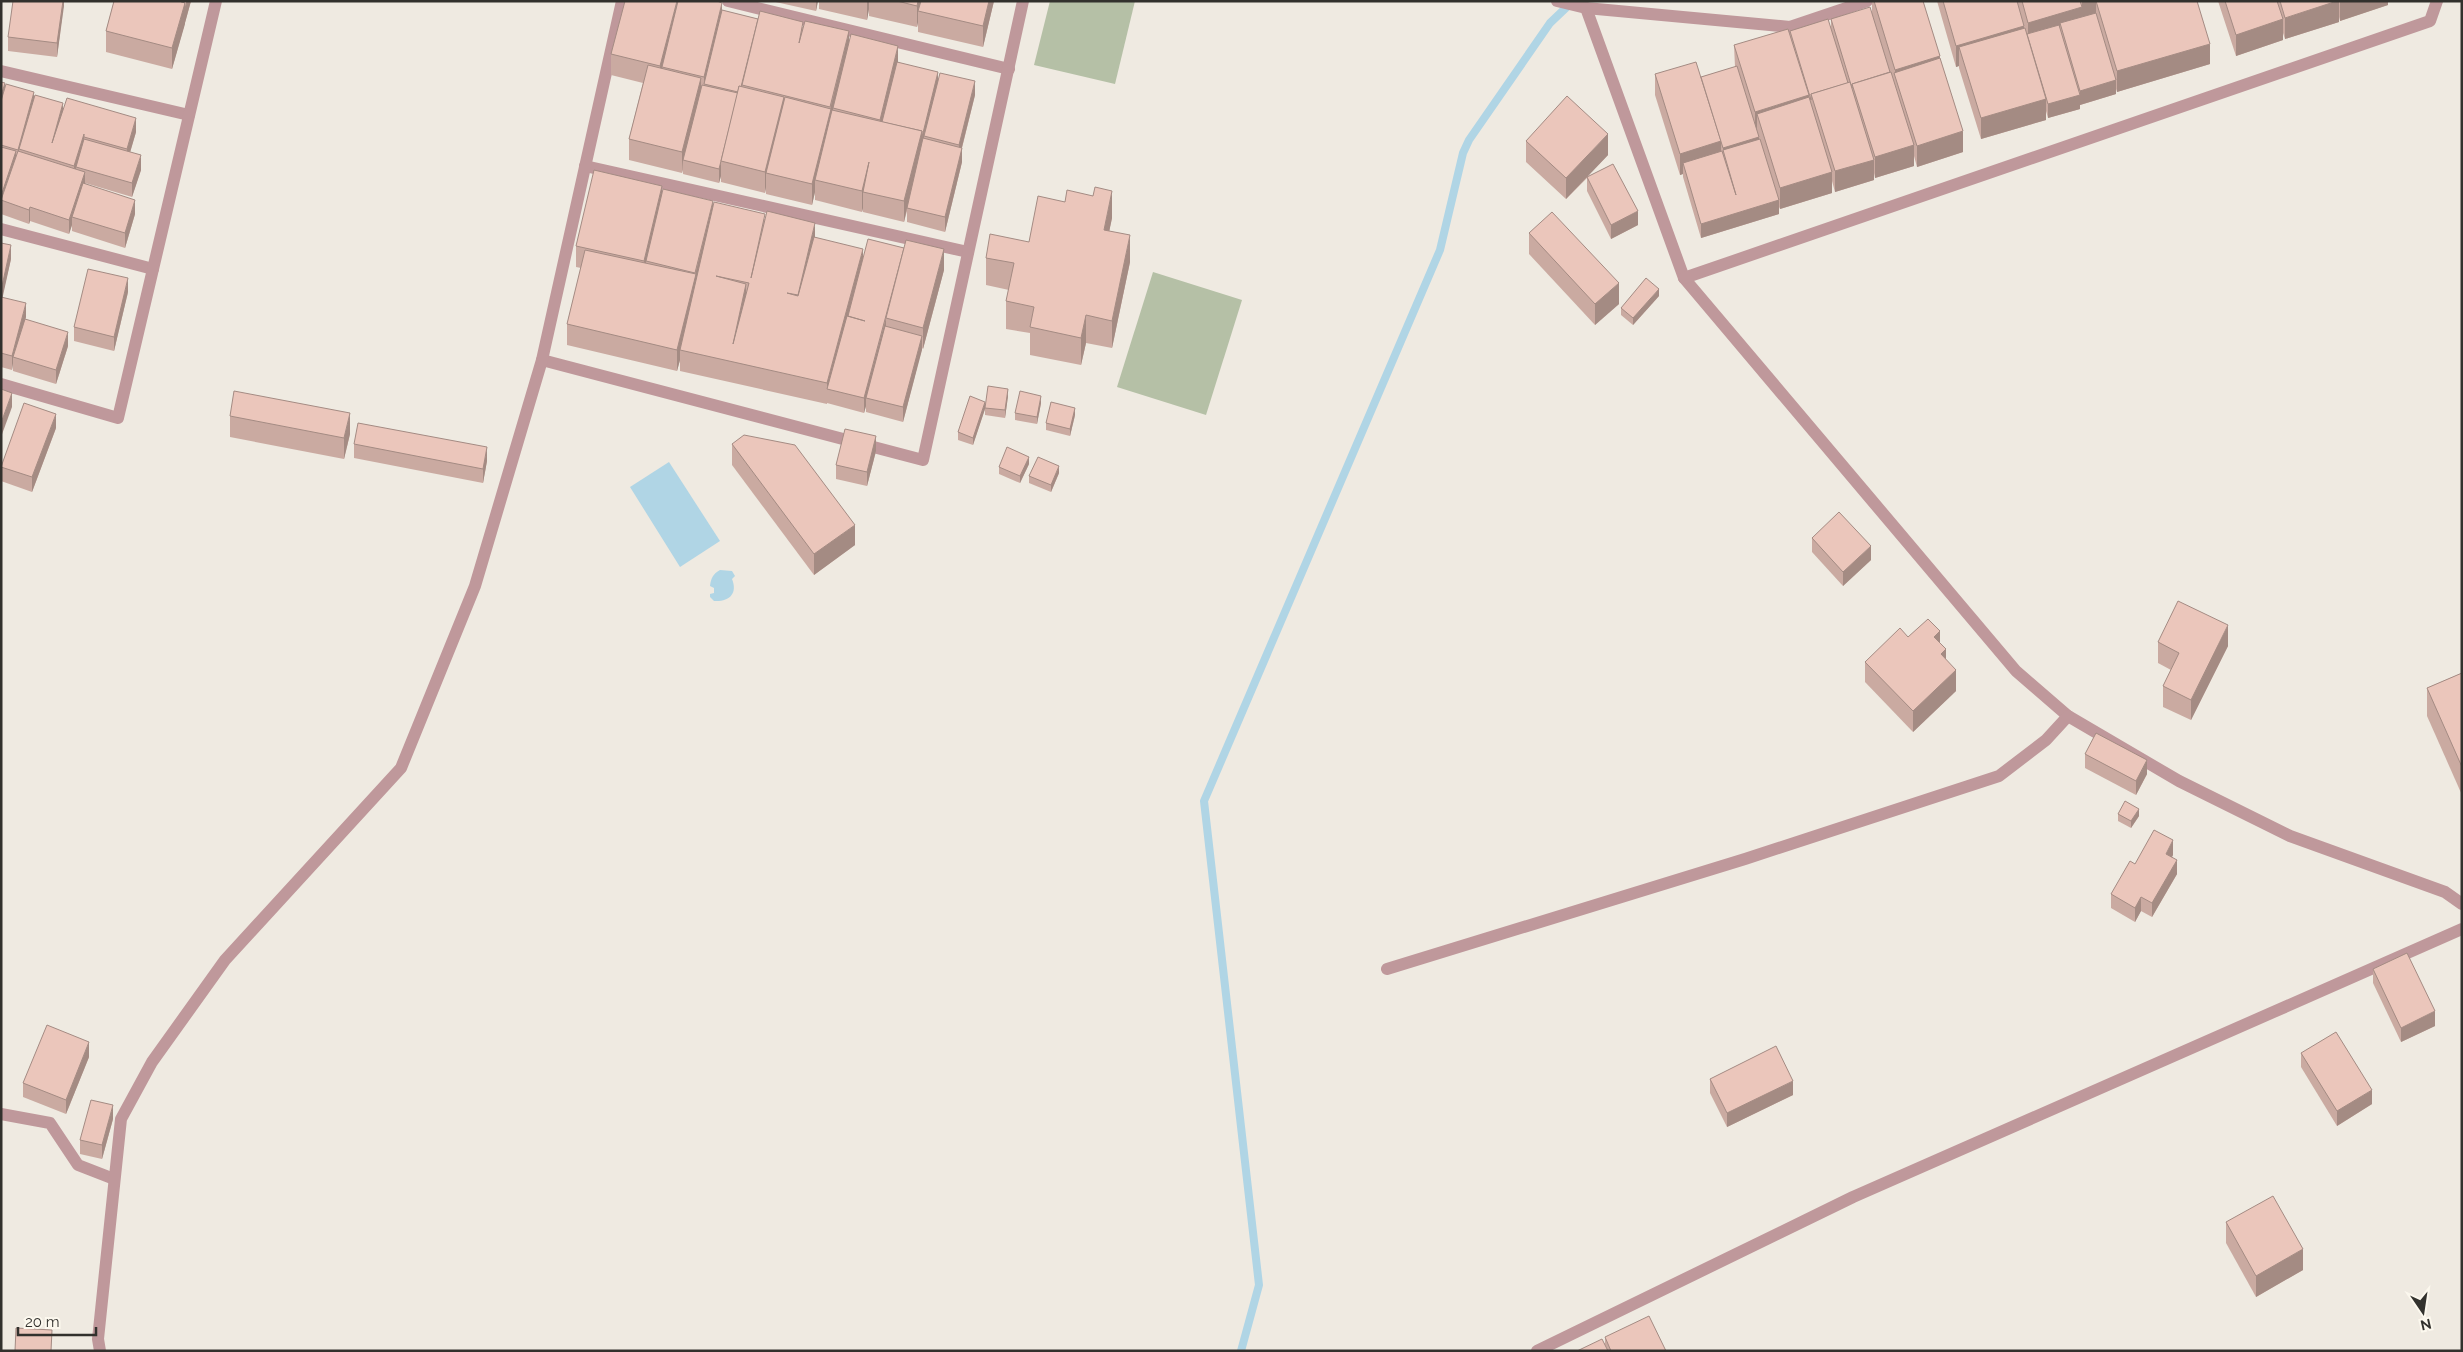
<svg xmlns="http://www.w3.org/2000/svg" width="2463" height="1352" font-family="Raleway,sans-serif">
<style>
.green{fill:#b5c0a6}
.water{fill:#b0d5e5}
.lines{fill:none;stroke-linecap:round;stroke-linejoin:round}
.stream{stroke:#b0d5e5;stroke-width:8}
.minor{stroke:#bf989b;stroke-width:12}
.wall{fill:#caaaa1}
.shaded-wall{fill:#a48b83}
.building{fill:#ebc6bb;stroke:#a48b83;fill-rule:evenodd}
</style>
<rect width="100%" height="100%" fill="#efeae1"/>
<g class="green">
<polygon points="1050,1 1135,1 1115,84 1034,65"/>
<polygon points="1153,272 1242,300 1206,415 1117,387"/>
</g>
<g class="water">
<polygon points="669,462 720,541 680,567 630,487"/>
<path d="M720,570L732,571L735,576L732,579C738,594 729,602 714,601L710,597V594L714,593V588L710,586C711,578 713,574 720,570Z"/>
</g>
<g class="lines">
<polyline class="stream" points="1241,1351 1259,1285 1204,801 1440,250 1463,153 1469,140 1550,23 1571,3"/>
<g class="minor">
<polyline points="728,1 1009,69"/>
<polyline points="1557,1 1586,8 1790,27 1867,1"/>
<polyline points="1586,8 1684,278 2016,671 2068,716 2179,781 2290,836 2445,892 2462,904"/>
<polyline points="1,71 189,115"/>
<polyline points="585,166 968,252"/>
<polyline points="1,229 153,269"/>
<polyline points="1684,278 2430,21 2437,1"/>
<polyline points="542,360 923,460 1023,1"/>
<polyline points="1,384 118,418 216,1"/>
<polyline points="1387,969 1745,859 1999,776 2046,740 2068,716"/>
<polyline points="1,1114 50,1123 78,1165 114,1179"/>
<polyline points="100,1351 98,1339 121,1119 152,1062 225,960 401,768 475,586 542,360 622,1"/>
<polyline points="1537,1351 1853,1197 2462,929"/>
</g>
</g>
<g class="wall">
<polygon points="64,1 57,57 8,51 8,37"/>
<polygon points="114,1 191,1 172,69 106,52 106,31"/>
<polygon points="771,1 818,1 816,11"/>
<polygon points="819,1 994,1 983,47 918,32 918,22 917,27 869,16 869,9 867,20 819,9"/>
<polygon points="1872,1 1923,1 1940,59 1963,152 1917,167 1914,156 1914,166 1875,178 1874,173 1874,180 1835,192 1832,181 1832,193 1780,209 1779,207 1779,214 1701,238 1683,177 1683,174 1680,175 1655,95 1655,74 1701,77 1735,67 1734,45 1790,34 1790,31 1831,26 1831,19 1872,16"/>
<polygon points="1937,1 2197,1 2210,64 2117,92 2116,89 2116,94 2080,105 2080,104 2080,109 2048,118 2046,111 2046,120 1981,139 1959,68 1959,66 1956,67"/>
<polygon points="2218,1 2388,1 2388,5 2340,21 2339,17 2339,22 2285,39 2283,33 2283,40 2236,56"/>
<polygon points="722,11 758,19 803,27 849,41 975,95 962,148 962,162 945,232 907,222 907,211 904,222 863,212 863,208 862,212 815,200 815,192 812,205 766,194 766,187 765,193 721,182 721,176 719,183 683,174 683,170 682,173 629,160 629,139 643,83 611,75 611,54"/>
<polygon points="1,82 5,89 34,97 63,108 136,132 130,152 141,170 132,197 85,183 135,214 125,248 72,231 72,225 69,234 30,221 29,224 1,214"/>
<polygon points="1526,141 1608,155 1588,176 1638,225 1611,239 1587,191 1587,178 1566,199 1526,162"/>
<polygon points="662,193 765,219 815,237 863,261 944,270 923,349 922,348 903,422 866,412 866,406 864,413 827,403 827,401 827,404 680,371 680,360 677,371 567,345 567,324 581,268 576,267 576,246"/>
<polygon points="1112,218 1109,231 1130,262 1112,348 1086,343 1081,365 1030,355 1030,333 1006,329 1006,301 1009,290 986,285 986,258 1029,242"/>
<polygon points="1529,233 1619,304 1595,325 1529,254"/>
<polygon points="1,243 11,259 2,297 26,317 24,321 68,346 56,384 13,371 13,363 12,370 1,367"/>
<polygon points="128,292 114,351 74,341 74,327"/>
<polygon points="1659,296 1633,325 1621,315 1621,308"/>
<polygon points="1008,396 1005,418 985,415 985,408"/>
<polygon points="1041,403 1037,424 1015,420 1015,413"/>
<polygon points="985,409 973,445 958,440 958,432"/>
<polygon points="1075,415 1070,436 1046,430 1046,423"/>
<polygon points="230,416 350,434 344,459 230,437"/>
<polygon points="56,428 32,492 1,481 1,465"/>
<polygon points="354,444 487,461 483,483 354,458"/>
<polygon points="732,444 855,545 814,575 732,465"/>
<polygon points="876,451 867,486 836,479 836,465"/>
<polygon points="1029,464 1020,483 999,474 999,467"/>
<polygon points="1059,473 1051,492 1029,483 1029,476"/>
<polygon points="1812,538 1871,560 1843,586 1812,552"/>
<polygon points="1908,637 1940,643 1956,691 1913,732 1865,682 1865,662"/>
<polygon points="2158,642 2228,646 2191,720 2163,707 2163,686 2171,670 2158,663"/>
<polygon points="2462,673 2462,795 2427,716 2427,688"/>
<polygon points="2085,754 2147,774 2136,795 2085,768"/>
<polygon points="2118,814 2139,816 2131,828 2118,821"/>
<polygon points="2173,855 2172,857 2177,874 2152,917 2141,911 2135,922 2111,908 2111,894 2135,864"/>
<polygon points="2373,969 2435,1026 2401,1042 2373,983"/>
<polygon points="2301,1053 2372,1104 2337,1126 2301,1067"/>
<polygon points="89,1057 66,1114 23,1097 23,1083"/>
<polygon points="1710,1079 1793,1095 1727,1127 1710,1093"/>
<polygon points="113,1119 102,1159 80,1154 80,1140"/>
<polygon points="2226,1222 2303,1270 2256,1297 2226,1243"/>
<polygon points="1605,1337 1666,1351 1577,1351 1605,1343"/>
</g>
<g class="shaded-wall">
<polygon points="63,1 64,1 64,6 57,57 57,43"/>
<polygon points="187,1 191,1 185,23 185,9"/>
<polygon points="677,1 679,1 662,67 662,81 660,87 660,66"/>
<polygon points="816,1 818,1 816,11"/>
<polygon points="867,1 869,1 869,9 867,20"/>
<polygon points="918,1 923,1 918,11 918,22 917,27 917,6"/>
<polygon points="989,1 994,1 983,47 983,26"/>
<polygon points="2085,1 2096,1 2096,19 2082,23 2082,2"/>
<polygon points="2337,1 2339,1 2339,22 2285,39 2285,18"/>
<polygon points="2340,1 2388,1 2388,5 2340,21"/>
<polygon points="185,3 185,24 172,69 172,48"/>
<polygon points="722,3 722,24 704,84 704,98 704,77"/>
<polygon points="2082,7 2082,28 2060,23 2060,34 2028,36 2028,23"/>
<polygon points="2283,19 2283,40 2236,56 2236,35"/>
<polygon points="2024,26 2024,47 1959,47 1959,66 1956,67 1956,46"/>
<polygon points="849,31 849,52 833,108 833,119 815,180 815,192 812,205 812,184"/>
<polygon points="2210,44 2210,64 2117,92 2117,71"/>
<polygon points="898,46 898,67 880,140 880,120"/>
<polygon points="1940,56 1940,77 1895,75 1895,70"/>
<polygon points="938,72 938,86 924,136 924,144 922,152 922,137"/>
<polygon points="701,78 701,99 683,160 682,173 682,152"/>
<polygon points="2116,80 2116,94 2080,105 2080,91"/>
<polygon points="975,81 975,95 959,159 959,145"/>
<polygon points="5,83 5,98 1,110 1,96"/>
<polygon points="34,92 34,106 19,149 19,158 18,164 18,150"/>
<polygon points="1809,95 1809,116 1757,114 1757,133 1755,133 1755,112"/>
<polygon points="2080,95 2080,109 2048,118 2048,104"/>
<polygon points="784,97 784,118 766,173 766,187 765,193 765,172"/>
<polygon points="2046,99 2046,120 1981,139 1981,118"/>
<polygon points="63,103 63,117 52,143"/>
<polygon points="136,118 136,132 127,163 127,149"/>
<polygon points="922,131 922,152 907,208 904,222 904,201"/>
<polygon points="1963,131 1963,152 1917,167 1917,146"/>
<polygon points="84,134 84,148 76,167 76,175 74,180 74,166"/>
<polygon points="1608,134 1608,155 1566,199 1566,178"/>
<polygon points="1759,137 1759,151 1723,150 1723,162 1723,148"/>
<polygon points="1721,141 1721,162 1683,163 1683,174 1680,175 1680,154"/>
<polygon points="1914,145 1914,166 1875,178 1875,157"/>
<polygon points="962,148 962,162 945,232 945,217"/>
<polygon points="16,151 16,165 1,200 1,210 1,196"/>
<polygon points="141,155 141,170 132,197 132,183"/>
<polygon points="1874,160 1874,180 1835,192 1835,171"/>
<polygon points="721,162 721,176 719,183 719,169"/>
<polygon points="869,162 863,192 863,208 862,212 862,191"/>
<polygon points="85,172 85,186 72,217 72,225 69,234 69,220"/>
<polygon points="1832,172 1832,193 1780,209 1780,188"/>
<polygon points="662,186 662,206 646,261 646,275 644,282 644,261"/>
<polygon points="1112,191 1112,218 1104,257 1104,230"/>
<polygon points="135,200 135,214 125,248 125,233"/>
<polygon points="1779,200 1779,214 1701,238 1701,224"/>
<polygon points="713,201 713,222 680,350 680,360 677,371 677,350"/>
<polygon points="30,207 30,221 29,224 29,210"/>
<polygon points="1638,211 1638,225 1611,239 1611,225"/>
<polygon points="815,223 815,244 798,316 798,295"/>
<polygon points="1130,235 1130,262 1112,348 1112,321"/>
<polygon points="11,245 11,259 2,300 2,286"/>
<polygon points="863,249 863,270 848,316 848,324 827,389 827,404 827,383"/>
<polygon points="944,249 944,270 923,349 923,328"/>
<polygon points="128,278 128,292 114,351 114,337"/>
<polygon points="1619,283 1619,304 1595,325 1595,304"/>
<polygon points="746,284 746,305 733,344"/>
<polygon points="1659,289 1659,296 1633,325 1633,318"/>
<polygon points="26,303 26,317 15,357 13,357 13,363 12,370 12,356"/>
<polygon points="1086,315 1086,343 1081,365 1081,338"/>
<polygon points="886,318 886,332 866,398 866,406 864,413 864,398"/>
<polygon points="68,332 68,346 56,384 56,370"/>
<polygon points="922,336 922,350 903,422 903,407"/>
<polygon points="1008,389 1008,396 1005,418 1005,410"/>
<polygon points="12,393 12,407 1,437 1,423"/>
<polygon points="1041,396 1041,403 1037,424 1037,417"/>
<polygon points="985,402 985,409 973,445 973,438"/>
<polygon points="1075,408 1075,415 1070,436 1070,429"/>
<polygon points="350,413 350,434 344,459 344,438"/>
<polygon points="56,414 56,428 32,492 32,477"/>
<polygon points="876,436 876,451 867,486 867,472"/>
<polygon points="487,447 487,461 483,483 483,469"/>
<polygon points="1029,457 1029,464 1020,483 1020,476"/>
<polygon points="1059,466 1059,473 1051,492 1051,485"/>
<polygon points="855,525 855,545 814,575 814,554"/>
<polygon points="1871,546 1871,560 1843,586 1843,572"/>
<polygon points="2228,625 2228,646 2191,720 2191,700"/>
<polygon points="1940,631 1940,652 1934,637"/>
<polygon points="1946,649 1946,670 1941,654"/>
<polygon points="1956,670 1956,691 1913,732 1913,711"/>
<polygon points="2147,760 2147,774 2136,795 2136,781"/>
<polygon points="2139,809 2139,816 2131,828 2131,821"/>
<polygon points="2173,840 2173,855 2166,868 2166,854"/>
<polygon points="2177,860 2177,874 2152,917 2152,903"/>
<polygon points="2141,897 2141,911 2135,922 2135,908"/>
<polygon points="2435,1011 2435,1026 2401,1042 2401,1028"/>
<polygon points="89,1042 89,1057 66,1114 66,1100"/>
<polygon points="1793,1081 1793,1095 1727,1127 1727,1113"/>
<polygon points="2372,1090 2372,1104 2337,1126 2337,1111"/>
<polygon points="113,1105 113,1119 102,1159 102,1145"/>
<polygon points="2303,1249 2303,1270 2256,1297 2256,1276"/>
</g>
<g class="building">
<polygon points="13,1 63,1 57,43 8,37"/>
<polygon points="114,1 179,1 185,3 172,48 106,31"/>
<polygon points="179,1 187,1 185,9 185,3"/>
<polygon points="625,1 677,1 660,66 611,54"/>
<polygon points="678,1 717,1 722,3 704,77 662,67"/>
<polygon points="897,1 918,1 917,6"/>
<polygon points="921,1 989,1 983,26 918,11"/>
<polygon points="1874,1 1923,1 1940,56 1895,70"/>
<polygon points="1943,1 2017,1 2024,26 1956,46"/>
<polygon points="2022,1 2080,1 2082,7 2028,23"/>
<polygon points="2096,1 2197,1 2210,44 2117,71"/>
<polygon points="2225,1 2277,1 2283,19 2236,35"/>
<polygon points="2280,1 2337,1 2285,18"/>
<polygon points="1870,7 1890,72 1852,84 1852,88 1831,19"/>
<polygon points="722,10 758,19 741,87 739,86 738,92 704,84"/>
<polygon points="760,11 803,22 799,43 805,21 849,31 830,107 742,85"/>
<polygon points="2096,13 2116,80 2080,91 2060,23"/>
<polygon points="1828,19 1848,83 1811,94 1811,100 1790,31"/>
<polygon points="2059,25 2080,95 2048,104 2027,34"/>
<polygon points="2025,28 2046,99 1981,118 1959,47"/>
<polygon points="1788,29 1809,95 1755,112 1734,45"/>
<polygon points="851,34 898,46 880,120 833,108"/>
<polygon points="1940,58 1963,131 1917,146 1894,73"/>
<polygon points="897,62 938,72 922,137 922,131 882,122"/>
<polygon points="1696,62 1721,141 1680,154 1655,74"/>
<polygon points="648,65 701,78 682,152 629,139"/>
<polygon points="1737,66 1759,137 1723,148 1701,77"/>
<polygon points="1891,72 1914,145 1875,157 1852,84"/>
<polygon points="940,73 975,81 959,145 924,136"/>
<polygon points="1,82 5,83 1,96"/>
<polygon points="1850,82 1874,160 1835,171 1811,94"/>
<polygon points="6,84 34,92 18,150 1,145 1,101"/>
<polygon points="702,85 738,93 719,169 683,160"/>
<polygon points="739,86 784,97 765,172 721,161"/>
<polygon points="35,95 63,103 52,143 67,98 136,118 127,149 84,137 84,134 74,166 19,149"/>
<polygon points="1567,96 1608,134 1566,178 1526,141"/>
<polygon points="785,97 831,109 812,184 766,173"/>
<polygon points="1809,97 1832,172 1780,188 1757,114"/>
<polygon points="832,110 922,131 904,201 863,192 869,162 862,191 815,180"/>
<polygon points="923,138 962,148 945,217 907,208"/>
<polygon points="84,139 141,155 132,183 76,167"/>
<polygon points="1760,139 1779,200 1701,224 1683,163 1722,151 1736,195 1723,150"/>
<polygon points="1,147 16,151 1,196"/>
<polygon points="18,151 85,172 69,220 30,207 29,210 1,200"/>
<polygon points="1613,164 1638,211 1611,225 1587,177"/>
<polygon points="594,170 662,186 644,261 576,246"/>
<polygon points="83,183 135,200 125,233 72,217"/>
<polygon points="1095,187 1112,191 1104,230 1130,235 1112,321 1086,315 1081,338 1030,327 1034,307 1006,301 1014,263 986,258 990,234 1029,242 1038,196 1065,202 1067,190 1093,196"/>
<polygon points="663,189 713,201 695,273 646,261"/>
<path d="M714,202L765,214L751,278L767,211L815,223L798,295L787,293L798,296L814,237L863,249L827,383L680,350ZM716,276L749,283L733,344L746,284Z"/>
<polygon points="1552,212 1619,283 1595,304 1529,233"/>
<polygon points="868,239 904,248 864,398 827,389 847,316 865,321 848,316"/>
<polygon points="906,240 944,249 923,328 886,318"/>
<polygon points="1,243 11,245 2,286 1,286"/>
<polygon points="585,250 696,274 677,350 567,324"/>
<polygon points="88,269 128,278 114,337 74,327"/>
<polygon points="1646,278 1659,289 1633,318 1621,308"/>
<polygon points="1,297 26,303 12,356 1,353"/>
<polygon points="25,319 68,332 56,370 13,357"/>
<polygon points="885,326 922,336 903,407 866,398"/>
<polygon points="988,386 1008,389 1005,410 985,408"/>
<polygon points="1,389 12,393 1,423"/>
<polygon points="234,391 350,413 344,438 230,416"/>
<polygon points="1020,391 1041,396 1037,417 1015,413"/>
<polygon points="970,396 985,402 973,438 958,432"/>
<polygon points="1051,402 1075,408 1070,429 1046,423"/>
<polygon points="24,403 56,414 32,477 1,467"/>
<polygon points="358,423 487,447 483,469 354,444"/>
<polygon points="845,429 876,436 867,472 836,465"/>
<polygon points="744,435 795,445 855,525 814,554 732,444"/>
<polygon points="1007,447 1029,457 1020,476 999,467"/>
<polygon points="1038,457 1059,466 1051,485 1029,476"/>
<polygon points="1839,512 1871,546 1843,572 1812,538"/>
<polygon points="2178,601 2228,625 2191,700 2163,686 2179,653 2158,642"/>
<polygon points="1928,619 1940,631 1934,637 1946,649 1941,654 1956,670 1913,711 1865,662 1900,628 1908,637"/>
<polygon points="2462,673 2462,767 2427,688"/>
<polygon points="2096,733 2147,760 2136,781 2085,754"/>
<polygon points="2125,801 2139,809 2131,821 2118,814"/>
<polygon points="2154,830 2173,840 2166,854 2177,860 2152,903 2141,897 2135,908 2111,894 2130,861 2135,864"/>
<polygon points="2407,953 2435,1011 2401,1028 2373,969"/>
<polygon points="47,1025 89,1042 66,1100 23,1083"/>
<polygon points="2336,1032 2372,1090 2337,1111 2301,1053"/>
<polygon points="1776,1046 1793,1081 1727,1113 1710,1079"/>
<polygon points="91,1100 113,1105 102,1145 80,1140"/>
<polygon points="2273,1196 2303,1249 2256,1276 2226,1222"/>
<polygon points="1649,1316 1666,1351 1611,1351 1605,1337"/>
<polygon points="16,1328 52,1330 51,1351 15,1351"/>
<polygon points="1602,1339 1608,1351 1577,1351"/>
</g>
<rect width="2463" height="1352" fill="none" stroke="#32312d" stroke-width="5"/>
<g transform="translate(2423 1312) rotate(167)" stroke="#fcf8ee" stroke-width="4" paint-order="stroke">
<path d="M0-4L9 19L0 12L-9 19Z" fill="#32312d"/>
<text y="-8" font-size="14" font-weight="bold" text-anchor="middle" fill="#32312d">N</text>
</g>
<path d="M18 1327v8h78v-8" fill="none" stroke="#32312d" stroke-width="2.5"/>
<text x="25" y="1327" font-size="15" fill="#32312d" stroke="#fcf8ee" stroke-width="4" paint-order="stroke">20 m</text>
</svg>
